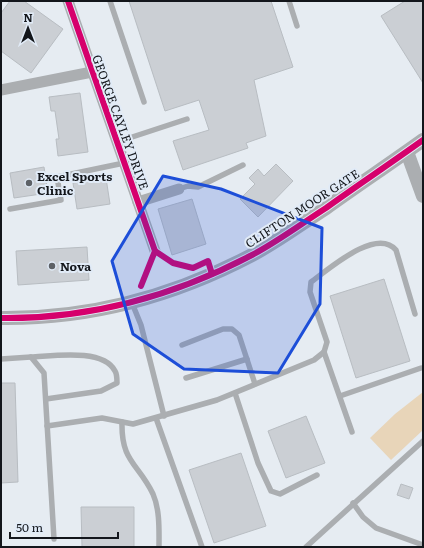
<svg xmlns="http://www.w3.org/2000/svg" width="424" height="548" font-family="Literata,serif">
<style>
.green{fill:#e8d5b9}
.building{fill:#cbcfd4;stroke:#b8bdc2}
.lines{fill:none;stroke-linecap:round;stroke-linejoin:round}
.path{stroke:#acb0b3;stroke-width:2.5;stroke-dasharray:1 3;stroke-linecap:butt}
.service{stroke:#abaeb1;stroke-width:5.5}
.minor{stroke:#abaeb1;stroke-width:11}
.tertiary{stroke:#abaeb1;stroke-width:14}
.cycleway-casing{stroke:#e1ebf7;stroke-width:8}
.cycleway{stroke:#d6006c;stroke-width:6}
.marked{fill:#1d4ed8;fill-opacity:0.2;stroke:#1d4ed8;stroke-width:3;stroke-linejoin:round}
.poi-dot{fill:#5d6166;stroke:#e1ebf7;stroke-width:1.5}
.labels{text-anchor:middle;dominant-baseline:central;stroke-width:4;stroke-linejoin:round;paint-order:stroke}
.street-label{font-size:12px;fill:#13161b;stroke:#e1ebf7}
.poi-label{font-size:12px;font-weight:bold;fill:#13161b;stroke:#e1ebf7;text-anchor:start}
</style>
<rect width="100%" height="100%" fill="#e6ecf2"/>
<polygon class="green" points="423,392 423,430 391,460 370,438 395,414"/>
<g class="building">
<polygon points="10,1 24,1 63,29 31,73 1,51 1,13"/>
<polygon points="129,1 271,1 293,67 254,80 266,136 246,143 248,148 183,170 173,141 209,130 199,100 165,111"/>
<polygon points="405,1 423,1 423,83 381,16"/>
<polygon points="80,93 88,152 58,156 56,139 59,139 55,111 51,111 49,97"/>
<polygon points="276,164 293,181 258,217 240,199 255,184 249,178 258,169 264,176"/>
<polygon points="44,167 48,193 14,198 10,173"/>
<polygon points="106,178 110,204 77,209 73,183"/>
<polygon points="192,199 206,244 172,255 158,209"/>
<polygon points="87,247 89,280 18,285 16,251"/>
<polygon points="384,279 410,361 356,378 330,296"/>
<polygon points="1,383 15,383 18,482 1,483"/>
<polygon points="306,416 325,463 286,478 268,431"/>
<polygon points="241,453 266,526 214,543 189,470"/>
<polygon points="401,484 413,488 409,499 397,495"/>
<polygon points="81,507 134,507 134,547 82,547"/>
</g>
<g class="lines">
<polyline class="path" points="422,224 423,224"/>
<g class="service">
<polyline points="110,1 144,102"/>
<polyline points="289,1 297,26"/>
<polyline points="117,142 187,119"/>
<polyline points="179,189 188,186 198,187 243,165"/>
<polyline points="10,209 61,200 57,177 124,163"/>
<polyline points="132,303 141,325 164,416"/>
<polyline points="182,345 223,329 232,329 239,335 255,384"/>
<polyline points="324,352 352,432"/>
<polyline points="1,359 31,357"/>
<polyline points="186,378 247,359"/>
<polyline points="235,393 258,463 271,491 280,494 317,475"/>
<polyline points="340,396 421,368"/>
<path d="M46,399L101,391L117,383C117,380 117,374 115,371C103,348 53,356 31,357L44,373L54,539"/>
<polyline points="156,418 202,547"/>
<path d="M122,422C121,462 138,463 153,494C160,510 159,530 159,547"/>
<path d="M47,426L102,418L133,424L217,400L314,360L324,352L327,342L310,292L311,282C329,269 376,227 396,250L415,314"/>
<polyline points="353,503 363,517 376,528 423,545"/>
<polyline points="306,547 423,441"/>
</g>
<g class="minor">
<polyline points="68,1 155,251"/>
<polyline points="1,90 92,72"/>
<polyline points="138,202 179,189"/>
</g>
<g class="tertiary">
<polyline points="407,152 423,196"/>
<path d="M1,318C89,319 174,296 252,255C277,242 301,224 326,208C358,185 391,163 423,140"/>
</g>
<g class="cycleway-casing">
<g id="cycleway">
<polyline points="68,1 155,251"/>
<polyline points="141,286 155,251 173,263 193,268 208,261 212,274"/>
<path d="M1,318C89,319 174,296 252,255C277,242 301,224 326,208C358,185 391,163 423,140"/>
</g>
</g>
<use href="#cycleway" class="cycleway"/>
</g>
<path class="marked" d="M163,176L221,189L322,228L320,304L278,373L184,369L133,334L112,261Z"/>
<g class="poi-dot">
<circle cx="29" cy="183" r="4"/>
<circle cx="52" cy="266" r="4"/>
</g>
<g class="labels">
<g class="street-label">
<text transform="translate(121 122) rotate(70)">GEORGE CAYLEY DRIVE</text>
<text transform="translate(302 208) rotate(-33)">CLIFTON MOOR GATE</text>
</g>
<g class="poi-label">
<text x="37" y="176">Excel Sports<tspan x="37" dy="14">Clinic</tspan></text>
<text x="60" y="266">Nova</text>
</g>
</g>
<rect width="424" height="548" fill="none" stroke="#13161b" stroke-width="4"/>
<g transform="translate(28 28)" stroke="#e1ebf7" stroke-width="3" paint-order="stroke">
<path d="M0-3L7 15L0 10L-7 15Z" fill="#13161b"/>
<text y="-6" font-size="11" font-weight="bold" text-anchor="middle" fill="#13161b">N</text>
</g>
<path d="M10 532v6h108v-6" fill="none" stroke="#13161b" stroke-width="2"/>
<text x="16" y="532" font-size="12" fill="#13161b" stroke="#e1ebf7" stroke-width="3" paint-order="stroke">50 m</text>
</svg>
